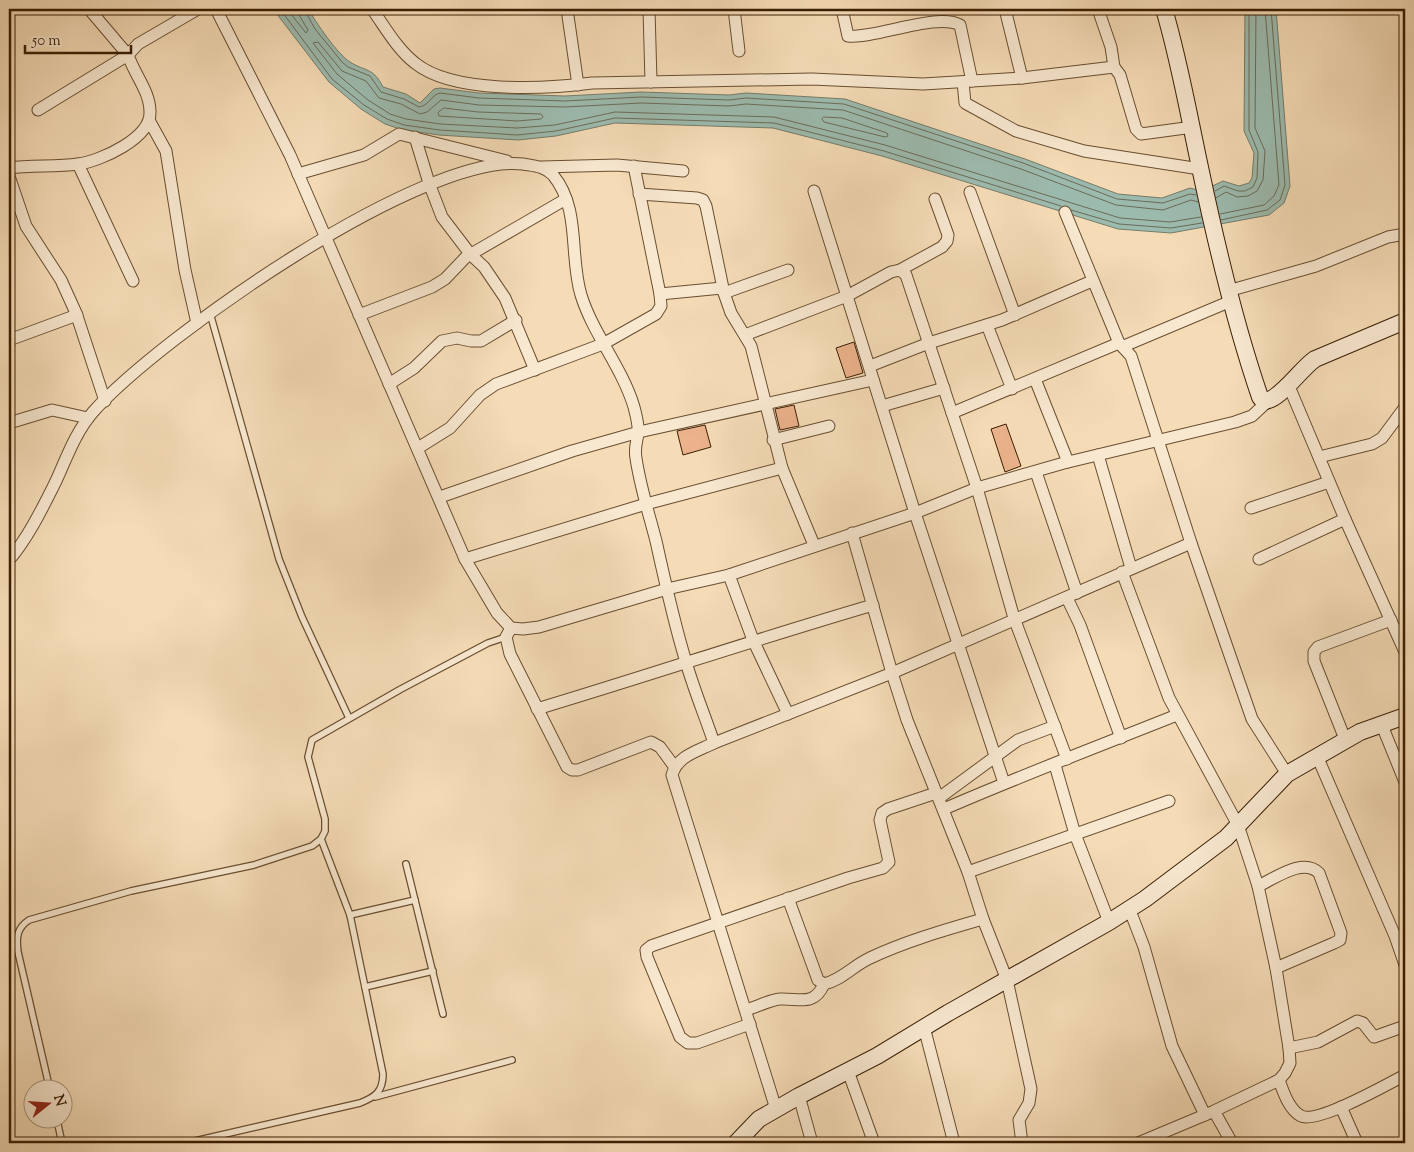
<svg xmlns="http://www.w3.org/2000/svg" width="1414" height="1152" font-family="'Sorts Mill Goudy',serif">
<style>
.water{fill:#9cbbaf;stroke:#757c6a}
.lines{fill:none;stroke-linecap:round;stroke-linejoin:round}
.shore{stroke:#6b6c59;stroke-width:1}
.building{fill:#ebb28b;stroke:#3a1e03}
.lane-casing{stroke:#694e30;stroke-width:8}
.street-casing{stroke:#694e30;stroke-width:13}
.secondary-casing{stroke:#3a1e03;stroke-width:18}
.lane{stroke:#f8e8d0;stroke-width:5.5}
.street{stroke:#f8e8d0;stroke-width:11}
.secondary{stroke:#f8e8d0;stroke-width:16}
</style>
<rect width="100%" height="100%" fill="#f5dcb7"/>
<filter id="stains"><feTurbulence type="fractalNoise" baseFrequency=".004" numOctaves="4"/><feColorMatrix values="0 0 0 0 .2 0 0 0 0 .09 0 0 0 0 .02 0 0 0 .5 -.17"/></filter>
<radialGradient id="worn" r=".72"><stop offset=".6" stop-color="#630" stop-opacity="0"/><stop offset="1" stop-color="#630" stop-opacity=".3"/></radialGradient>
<path class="water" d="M273,9H308C316,22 337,54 350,62C366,72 373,67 383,87L406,94L420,103L434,89L440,88L479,93L565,96L641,92L729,95L746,93L845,99L1025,159L1118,194L1162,198L1190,188L1202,191L1223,181L1239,186L1249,183L1252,178L1254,153L1244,131L1245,9H1276L1290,186L1284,203L1269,215L1171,233L1118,229L882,156L773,128L615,123L556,136L518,140L439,135L403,130L385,124L361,109L329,82Z"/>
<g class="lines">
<g class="shore">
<polyline points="280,9 332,79 364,105 387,119 404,125 440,130 517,135 556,131 615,118 774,123 884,151 1061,206"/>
<polyline points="287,9 306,33 308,30 299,15 298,9"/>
<path d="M304,9L315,29L342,62L348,67L370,76L381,92L404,99L419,107C429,106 431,95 440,93L479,98L565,101L641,97L729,100L746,98L844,104L1023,163L1117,199L1163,203L1190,194L1196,195"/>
<polygon points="444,108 478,112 541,114 543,117 541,119 517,121 439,116 438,113"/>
<polygon points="824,117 842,118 887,133 888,136 885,137 824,122 822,119"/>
<polyline points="1215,191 1224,186 1238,191 1245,191 1253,187 1257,178 1258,152 1249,130 1249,9"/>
<polyline points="1216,198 1226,192 1237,197 1248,196 1257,191 1263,180 1265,151 1255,128 1256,9"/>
<polyline points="1198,202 1191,200 1163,210 1116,205 1021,169 843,110 746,104 729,106 641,103 565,107 479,105 441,100 427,112 420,114 401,104 379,98 366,81 342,71 318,42 313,43 337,74 368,100 390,114 406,119 440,124 517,128 555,125 615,112 774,117 885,145 1120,218 1170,222 1201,217"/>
<polyline points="1071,210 1119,224 1171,228 1202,223"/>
<polyline points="1220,214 1264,205 1274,196 1279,185 1265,9"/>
<polyline points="1221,220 1267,210 1280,200 1285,185 1271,9"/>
</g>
</g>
<g class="building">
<polygon points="854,342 863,373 846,378 836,348"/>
<polygon points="794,405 799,426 780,430 775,409"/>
<polygon points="1006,424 1021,466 1005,472 991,429"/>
<polygon points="705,425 711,447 683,455 677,431"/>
</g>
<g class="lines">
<g class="lane-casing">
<g id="lane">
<polyline points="210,313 279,559 302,617 349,718"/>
<polyline points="406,864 443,1014"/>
<polyline points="350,915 415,900"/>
<polyline points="365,987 433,971"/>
<path d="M50,1090L18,952C16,937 17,928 29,920L131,891L254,865L312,846L321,839L325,831V819L308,757L312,740L401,689L488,643L506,637"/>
<polyline points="375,1097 512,1060"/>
<polyline points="57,1120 62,1143"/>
<path d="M186,1143L360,1103C375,1097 383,1092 383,1074L350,915L321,839"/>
</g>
</g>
<g class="street-casing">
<g id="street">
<polyline points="216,9 290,155 465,559 497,613 511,628 523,629 539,627 667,589 729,575 915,513 977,488 1064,463 1235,422 1252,416 1268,401"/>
<path d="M372,9C385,27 397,49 415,63C453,94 545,89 592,83L812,79L923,84L1022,78L1114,67L1120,75L1136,129L1141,134L1193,127"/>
<polyline points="567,9 578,85"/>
<polyline points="649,9 651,82"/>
<polyline points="734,9 739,51"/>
<path d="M842,9L848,36C875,39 937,12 960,25L972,81"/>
<polyline points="1005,9 1022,78"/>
<polyline points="1098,9 1111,47 1114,67"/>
<polyline points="963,82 965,103 1016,131 1084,151 1200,169"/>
<polyline points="38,110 128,55 89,9"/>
<polyline points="150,122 166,151 185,270 197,323"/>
<polyline points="415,137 429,183 442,217 471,255 484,267 505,298 535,370"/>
<polyline points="78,164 133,281"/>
<polyline points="542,167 617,165 683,171"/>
<path d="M9,168C32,165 55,167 78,164C101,161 151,138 150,112C150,91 134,74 128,55L138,44L198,9"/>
<polyline points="298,174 364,155 399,134 507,161"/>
<polyline points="9,176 26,226 61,280 76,313 105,401"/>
<polyline points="814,191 915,513 1004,783"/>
<polyline points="970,192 1015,315"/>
<polyline points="639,194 697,198 703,200 706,206 724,293 731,313 751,346 782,468 814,545"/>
<polyline points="1065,212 1119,343"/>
<polyline points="900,270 942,247 947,241 948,235 935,199"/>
<polyline points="1228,291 1316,266 1388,237 1405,234"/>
<polyline points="724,293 788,270"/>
<polyline points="660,294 722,288"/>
<polyline points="359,315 432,287 445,279 466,257 566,199"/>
<polyline points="987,325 1012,389"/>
<polyline points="745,335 847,296 891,272 900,270 906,275 977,488 1014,618 1067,759"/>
<polyline points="9,340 77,315"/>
<polyline points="1124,346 1231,301"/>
<polyline points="870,366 929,343 1002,320 1092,281"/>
<polyline points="1035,379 1068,462"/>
<polyline points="389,384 414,368 442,341 457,338 471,341 481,341 516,320"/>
<polyline points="1288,384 1345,519 1405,652"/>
<polyline points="882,406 944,388"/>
<polyline points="952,413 1119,343 1131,356 1191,543 1252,719 1287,774"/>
<polyline points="9,423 52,410 88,418"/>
<polyline points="773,440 829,426"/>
<polyline points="418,448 450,428 480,395 496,384 603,344 656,314 661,306 660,294 634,166"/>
<polyline points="1098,455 1131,568"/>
<polyline points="1319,457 1372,444 1382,438 1405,407"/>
<polyline points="1036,472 1077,593"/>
<polyline points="440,497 572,451 639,432 873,380"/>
<polyline points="1251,508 1329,482"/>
<polyline points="852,533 892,673 907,720 968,872 983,919 1007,980 1031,1089 1029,1103 1019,1120 1022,1143"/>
<polyline points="465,559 646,504 782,468"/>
<polyline points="1259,559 1345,519"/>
<path d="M9,560C28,538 43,507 56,481C67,457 75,433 93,412C160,337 423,152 523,164C534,166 544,166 553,175C581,209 569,256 581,295C593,334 622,367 634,407C636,415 639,425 638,433C637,442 634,448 636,458C640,486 649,514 656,541C665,582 674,623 686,662C694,690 705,716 714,743C698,751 677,756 672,775L776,1109"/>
<polyline points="1122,572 1169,698 1238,825 1258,886 1276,968 1289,1048 1290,1063 1285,1073 1279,1080 1214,1111 1232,1143"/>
<polyline points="729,575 753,640 788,714"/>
<polyline points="1067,598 1080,625 1121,738"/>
<polyline points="511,628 506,637 510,654 567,767 572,770 578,770 651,742 660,747 674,766"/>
<path d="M537,709C650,675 760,638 873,605"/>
<polyline points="1381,723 1405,782"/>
<polyline points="1345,739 1314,661 1314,652 1318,647 1391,620"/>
<polyline points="714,743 892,673 1191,543"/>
<polyline points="1317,756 1395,936 1405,965"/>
<polyline points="1055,765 1075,834 1109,922"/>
<polyline points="939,798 1018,740 1055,726"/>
<path d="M944,809C1020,776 1099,746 1177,715"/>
<polyline points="968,872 1169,801"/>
<path d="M1258,886C1276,878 1303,857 1319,873L1341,933L1340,940L1334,943L1276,968"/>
<path d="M788,898L818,980L824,984C842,980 854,965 870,958C906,941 945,930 983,919"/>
<polyline points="1129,908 1144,947 1172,1046 1205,1115"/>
<path d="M746,1010C757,1007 769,1000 780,999C799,998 814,1007 824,984"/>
<polyline points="750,1024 697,1043 688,1043 680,1037 647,957 646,950 651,946 848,878 883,868 889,862 880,820 882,813 888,809 936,793"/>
<polyline points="924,1027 954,1143"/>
<polyline points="1289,1048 1318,1042 1357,1021 1363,1023 1374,1037 1405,1026"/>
<polyline points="848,1071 874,1143"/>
<path d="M1279,1080C1283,1091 1289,1110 1301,1116C1317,1124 1388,1084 1405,1075"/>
<polyline points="799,1096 812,1143"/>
<polyline points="1341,1107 1357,1143"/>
<polyline points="1138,1143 1212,1112"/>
</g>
</g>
<g class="secondary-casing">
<g id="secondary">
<path d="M1164,9C1180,63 1189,117 1201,172C1217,248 1235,324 1260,397L1263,401C1279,402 1300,369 1315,359L1405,321"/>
<polyline points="736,1143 759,1119 799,1096 877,1056 948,1013 1109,922 1145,899 1226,838 1287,774 1360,732 1405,716"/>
</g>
</g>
<use href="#lane" class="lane"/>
<use href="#street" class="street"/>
<use href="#secondary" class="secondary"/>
</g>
<rect width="1414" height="1152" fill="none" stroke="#f5dcb7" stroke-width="30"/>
<rect x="10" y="10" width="1394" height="1132" fill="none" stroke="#3a1e03" stroke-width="2.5"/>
<rect x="15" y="15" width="1384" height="1122" fill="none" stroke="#3a1e03"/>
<g transform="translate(48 1104) rotate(73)"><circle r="24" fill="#f8e8d0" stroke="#ac977e"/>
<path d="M0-4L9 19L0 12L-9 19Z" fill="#8f2418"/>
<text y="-8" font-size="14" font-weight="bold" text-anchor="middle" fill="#3a1e03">N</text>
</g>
<path d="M25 45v8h106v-8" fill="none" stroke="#3a1e03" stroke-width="2.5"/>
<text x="32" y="45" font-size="15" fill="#3a1e03" stroke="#f8e8d0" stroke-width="4" paint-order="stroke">50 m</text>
<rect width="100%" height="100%" filter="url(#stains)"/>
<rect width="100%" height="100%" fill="url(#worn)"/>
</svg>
